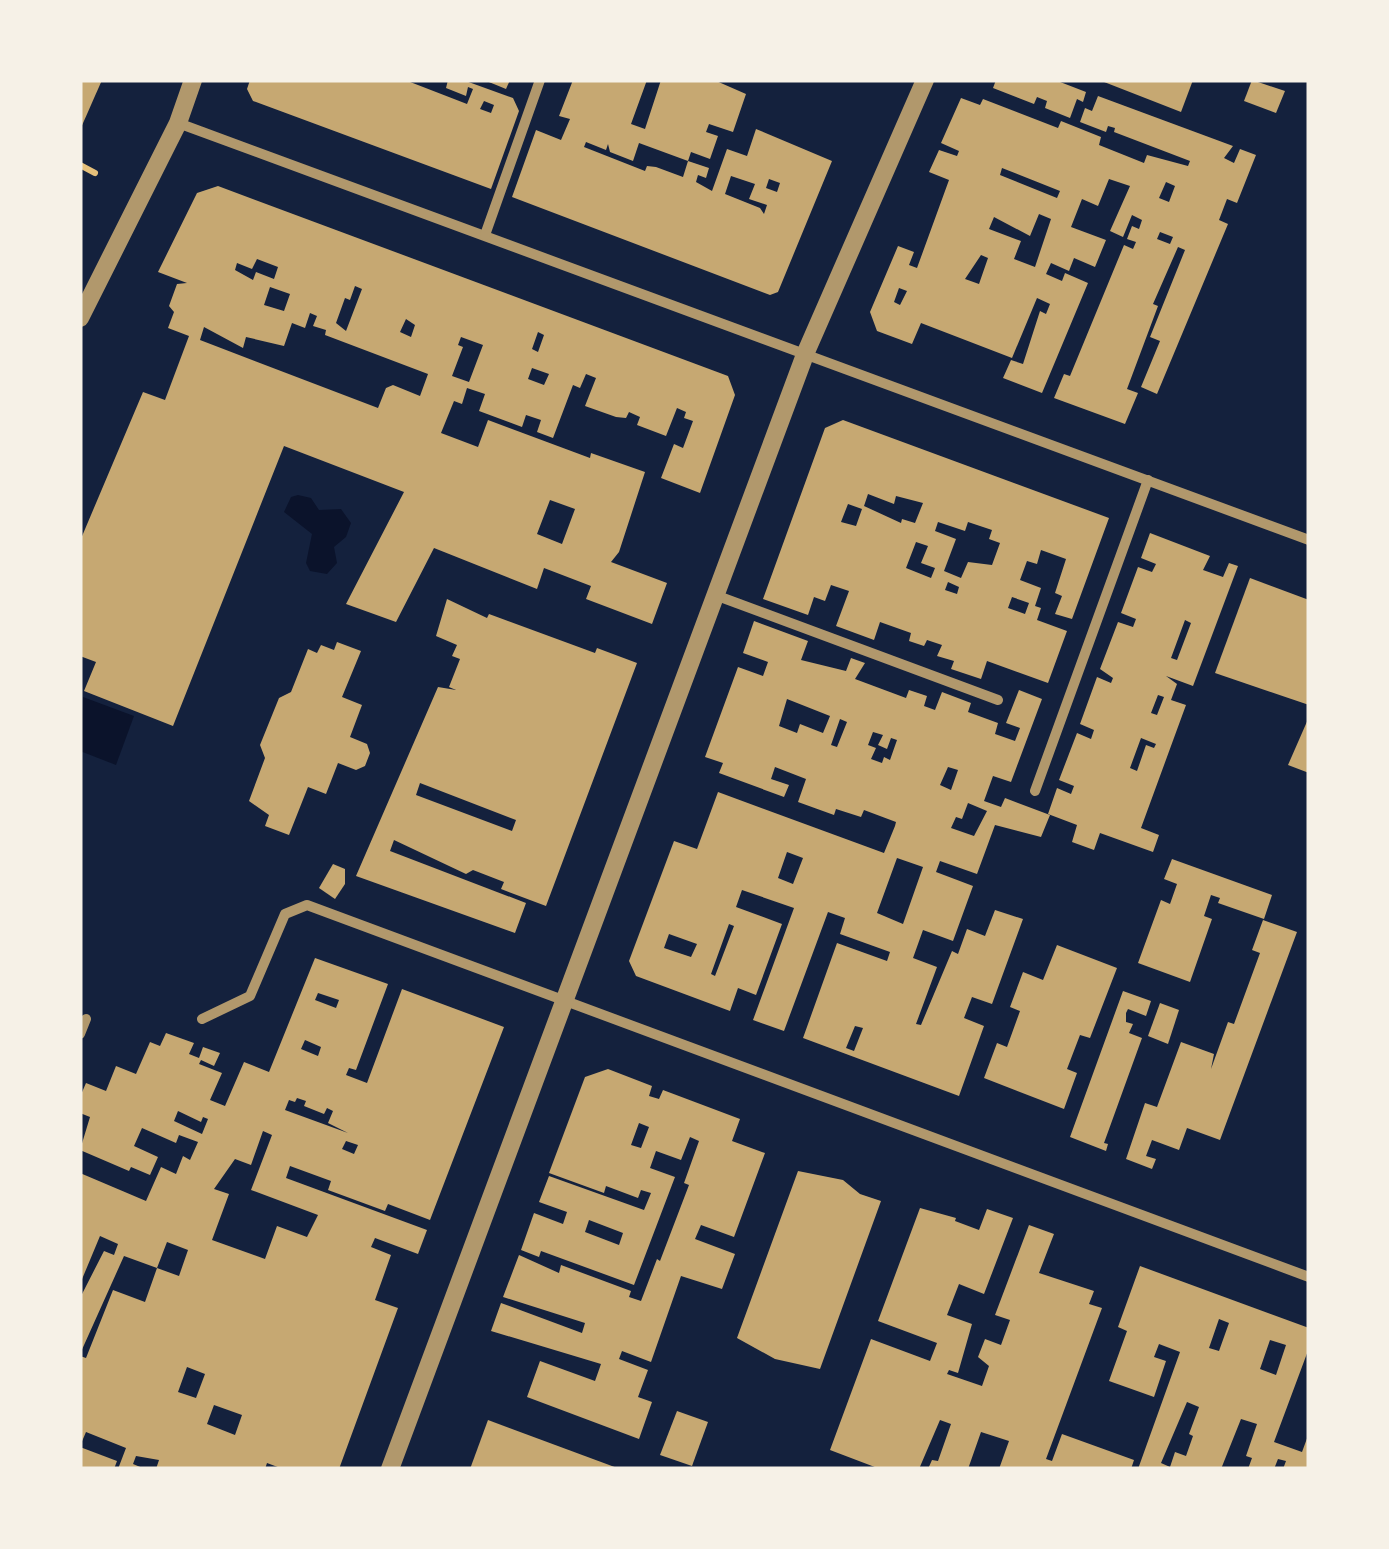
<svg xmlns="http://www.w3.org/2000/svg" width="1389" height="1549" font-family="Lora,serif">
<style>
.water{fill:#0b132b}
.building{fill:#c6a872;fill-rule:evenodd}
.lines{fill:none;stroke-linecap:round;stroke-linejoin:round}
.path{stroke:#e5c07b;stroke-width:6}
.minor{stroke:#b1986c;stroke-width:10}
.tertiary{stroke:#b1986c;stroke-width:18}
</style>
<rect width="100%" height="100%" fill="#14213d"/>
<g class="water">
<polygon points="298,495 311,498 319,510 341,509 351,523 346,537 334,547 337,563 327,574 310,571 306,563 312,534 284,512 291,497"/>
<polygon points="83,697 134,716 116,765 80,751"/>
</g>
<g class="building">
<polygon points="80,80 102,80 80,130"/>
<path d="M250,80H405L467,104L473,89L468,87L466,96L446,88L448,80H463L513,98L519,111L491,189L253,101L247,89ZM484,101L494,105L491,113L480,109Z"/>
<polygon points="484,80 510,80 506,89"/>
<path d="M573,80H647L631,124L645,129L661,80H714L746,94L733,132L709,124L706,132L718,136L710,159L691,152L688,161L639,143L633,161L610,152L608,144L606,150L586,142L584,147L645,171L647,166L656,167L683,177L688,161L709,168L706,178L698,175L696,182L712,191L727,149L747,156L756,129L832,161L778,292L770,295L512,197L536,130L561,140L570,119L559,116ZM731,176L755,184L749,199L767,205L764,214L760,208L725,194ZM769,179L780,183L777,192L766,188Z"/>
<polygon points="996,80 1055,80 1086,92 1083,102 1077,99 1070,118 1045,108 1047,101 1037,97 1034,104 993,88"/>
<polygon points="1099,80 1193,80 1181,112"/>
<polygon points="1252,80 1285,91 1276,113 1244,101"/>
<path d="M1098,96L1233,146L1224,158L1234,163L1240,149L1256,155L1237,203L1227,199L1219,220L1228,224L1157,394L1141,387L1160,341L1150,337L1185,250L1178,247L1153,304L1158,306L1127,389L1138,393L1125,424L1054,398L1064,374L1070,376L1124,245L1133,249L1136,242L1127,239L1132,226L1139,229L1142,220L1132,215L1123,237L1110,231L1130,186L1109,179L1098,206L1082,199L1071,227L1106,240L1095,267L1074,258L1069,271L1051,263L1046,274L1062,281L1065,273L1088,283L1042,393L1003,378L1011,360L1023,364L1040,311L1046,314L1050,304L1037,298L1012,358L921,323L912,344L877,331L870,312L898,246L914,252L909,265L917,268L949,180L929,172L939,150L957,156L959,151L941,143L961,98L980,105L983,99L1058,128L1061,121L1101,137L1099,145L1144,163L1147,155L1188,166L1190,161L1114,132L1115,128L1108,126L1106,132L1080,122L1085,108L1092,111ZM1002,168L1060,191L1057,198L1000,175ZM1166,182L1175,186L1169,202L1159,198ZM1039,214L1051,219L1035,267L1014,259L1021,241L989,229L994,217L1030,236ZM1160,232L1173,237L1170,244L1157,239ZM981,255L988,258L979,284L965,279ZM899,288L907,291L900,305L894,302Z"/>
<path d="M218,186L728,376L735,395L700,493L661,478L674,444L683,448L693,421L684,418L686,412L677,408L666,436L637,425L640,417L629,412L626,418L616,417L585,406L596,378L586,374L580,388L573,385L553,438L537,432L541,420L526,415L522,427L479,411L485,394L467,388L462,404L454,401L441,433L478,447L488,420L590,458L591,453L645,472L619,552L611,562L667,583L652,624L586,599L591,586L544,568L537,589L434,548L396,622L346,604L404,492L284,446L173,726L84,691L96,662L80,656V541L143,392L165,400L189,336L168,328L174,312L169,306L177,284L187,283L158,272L197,193ZM257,259L278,267L274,279L256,272L253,280L235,270L237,263L252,269ZM355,286L362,289L346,331L336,323L345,298L350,300ZM270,287L290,294L284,311L264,305ZM310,313L317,316L313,326L326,330L325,335L428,374L420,396L393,385L386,388L378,408L200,340L204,327L243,348L246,337L284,346L292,323L305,328ZM406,319L415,325L411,337L400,332ZM538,332L544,335L538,352L532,349ZM461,337L483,345L469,382L452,376L463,347L458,345ZM532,368L549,374L544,385L528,379ZM550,500L575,509L562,544L537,534Z"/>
<path d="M843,420L1109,518L1072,619L1055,614L1062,596L1055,593L1066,559L1041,550L1037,564L1027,561L1020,580L1041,588L1035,606L1041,608L1037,620L1067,631L1048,683L987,661L981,679L951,669L954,661L937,656L942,645L927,640L924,646L909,641L911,633L880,622L874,640L836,626L849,591L831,585L825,601L814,597L808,615L763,599L825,428ZM868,494L894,504L896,496L923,503L915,523L902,519L901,523L864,506ZM848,504L862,509L856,526L841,522ZM938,522L965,531L968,522L992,530L989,539L1000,543L992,565L968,562L961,578L944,571L956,539L935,531ZM916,542L928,546L921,563L935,568L931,578L906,568ZM948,582L959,587L957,594L945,590ZM1012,597L1029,603L1025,614L1008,608Z"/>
<path d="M1150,533L1210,556L1203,570L1223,577L1229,563L1238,566L1193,686L1166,676L1177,684L1171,700L1186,705L1141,828L1159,835L1153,852L1100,833L1094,850L1072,842L1077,825L1048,814L1057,788L1071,794L1074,786L1059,780L1077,733L1091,739L1094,730L1080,724L1097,677L1111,683L1113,678L1100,669L1118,622L1133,627L1136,619L1121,613L1138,567L1152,572L1156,564L1141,558ZM1185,620L1191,623L1177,660L1171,658ZM1158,695L1164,697L1157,715L1151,713ZM1141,738L1156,744L1154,748L1146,745L1137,771L1130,768Z"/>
<polygon points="1250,578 1309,600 1309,705 1215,673"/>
<path d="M447,599L487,618L489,614L595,653L597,648L637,663L546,906L501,889L504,882L473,870L466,874L394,840L390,851L526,903L515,933L356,876L438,687L456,690L449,687L460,659L452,656L457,645L436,636ZM420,783L516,820L512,831L416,795Z"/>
<path d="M754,621L808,641L801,660L846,671L851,658L865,663L855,679L906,698L909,690L927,696L924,706L935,710L942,692L971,703L968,712L998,723L995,734L1015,741L1020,728L1006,723L1019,690L1042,699L1011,782L993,776L984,801L1001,807L1005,798L1050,815L1041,837L995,825L977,874L940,861L936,872L973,886L953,941L923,930L913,958L937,967L916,1024L921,1025L952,951L958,954L967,929L985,936L995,910L1023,919L992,1004L972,997L964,1018L984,1026L959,1096L803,1038L837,943L887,961L890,952L840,934L845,918L828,912L784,1031L753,1020L794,908L742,890L736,907L782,924L756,995L738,988L730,1011L636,976L629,961L674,841L697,849L718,792L884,853L895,826L896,822L864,810L861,817L836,809L834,815L798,802L806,779L775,767L771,779L789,785L784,797L719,773L723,763L705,757L738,667L763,676L768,662L743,653ZM787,699L830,716L823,733L800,724L797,733L779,726ZM840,719L847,722L837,747L831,745ZM873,732L883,735L878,745L887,749L891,738L897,740L890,760L884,757L882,763L871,759L876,748L868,745ZM948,767L958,770L951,790L940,785ZM968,803L987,811L974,836L951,828L956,817L962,819ZM787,852L803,858L793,884L778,878ZM897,858L923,867L903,924L877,913ZM729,924L734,926L715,976L711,974ZM669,934L697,944L691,957L664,948ZM855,1026L863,1028L854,1051L846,1048Z"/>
<polygon points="337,642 361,651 342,697 362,705 350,737 367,744 370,753 365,766 356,770 338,763 326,794 308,787 289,835 265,826 269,815 249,801 265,758 260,745 279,698 291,692 308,649 317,653 321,645 334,650"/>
<polygon points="1309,717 1309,773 1288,765"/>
<polygon points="1172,859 1272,895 1264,919 1218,903 1220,898 1211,895 1204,916 1212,919 1190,982 1138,963 1161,900 1170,904 1177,884 1164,879"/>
<polygon points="333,864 345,869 345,884 335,899 319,888"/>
<polygon points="1263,920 1297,932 1220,1140 1187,1128 1179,1150 1152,1140 1146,1156 1156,1159 1152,1169 1126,1159 1145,1103 1157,1107 1181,1042 1214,1054 1211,1069 1228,1022 1234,1024 1260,953 1252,950"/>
<polygon points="1057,945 1117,968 1090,1038 1080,1035 1067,1069 1077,1073 1064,1109 984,1078 997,1043 1007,1047 1020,1011 1010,1007 1023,972 1043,980"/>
<path d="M315,958L388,984L356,1070L349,1068L346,1075L367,1083L402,989L504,1027L430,1220L388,1204L385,1211L328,1190L331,1181L290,1166L286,1178L427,1230L418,1254L375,1238L371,1247L391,1255L375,1300L398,1308L339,1469H283L267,1463L265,1469H156L159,1460L136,1456L133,1464L145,1469H118L126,1448L86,1432L80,1446V1356L86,1358L113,1290L145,1302L157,1268L124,1256L80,1354V1298L104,1251L114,1255L118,1244L100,1236L80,1284V1173L146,1201L161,1167L176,1174L183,1156L190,1160L198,1142L179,1135L176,1143L142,1128L134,1146L158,1157L150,1175L131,1167L129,1171L80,1150L90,1117L80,1113V1097L86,1083L106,1091L116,1066L136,1074L150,1042L160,1046L166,1033L194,1043L189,1054L199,1058L203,1047L220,1053L214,1066L201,1060L199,1064L222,1073L210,1100L225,1106L244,1062L269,1072ZM318,993L339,1000L336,1008L315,1000ZM305,1040L321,1047L318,1056L301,1049ZM297,1098L306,1101L304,1106L324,1114L327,1108L333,1111L328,1123L348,1133L285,1110L289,1100L295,1102ZM178,1111L201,1122L203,1117L208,1119L202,1134L174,1121ZM263,1131L272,1135L251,1190L318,1215L307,1237L277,1226L265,1259L212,1240L229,1194L214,1189L235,1159L251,1165ZM346,1141L358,1145L354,1154L342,1149ZM167,1242L188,1250L179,1276L157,1268ZM187,1367L205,1374L196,1398L178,1392ZM214,1405L242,1415L235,1435L207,1424Z"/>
<polygon points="1123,991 1151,1001 1146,1016 1128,1009 1126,1013 1126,1022 1133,1024 1129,1033 1142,1038 1104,1143 1108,1144 1106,1151 1070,1137"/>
<polygon points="1160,1003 1179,1010 1168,1044 1148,1036"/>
<path d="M608,1069L652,1086L649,1096L659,1099L663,1090L740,1119L732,1141L765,1153L734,1237L701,1225L695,1239L735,1254L722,1289L681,1276L651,1362L622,1351L619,1359L648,1370L638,1397L652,1402L639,1439L527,1397L540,1361L595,1381L601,1364L491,1331L501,1303L582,1333L585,1323L503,1297L519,1255L559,1273L561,1265L631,1291L629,1297L641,1301L657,1259L660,1261L689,1185L684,1183L699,1141L690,1137L681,1160L656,1151L650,1168L675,1177L634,1285L541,1251L539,1257L521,1250L534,1213L563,1224L567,1212L539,1202L549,1176L644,1210L651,1193L641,1190L638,1198L606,1186L604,1193L549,1173L585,1077ZM639,1123L649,1127L641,1148L631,1145ZM589,1220L623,1233L619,1245L585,1232Z"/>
<polygon points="798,1171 843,1180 860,1194 881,1201 820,1369 775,1359 737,1338"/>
<polygon points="920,1208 956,1218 955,1221 979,1230 987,1209 1013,1218 984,1294 959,1284 947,1315 972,1324 958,1373 949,1370 947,1374 982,1386 989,1366 978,1357 985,1339 1001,1345 1010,1320 995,1315 1029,1225 1054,1234 1039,1273 1094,1291 1089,1304 1102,1308 1046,1459 1052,1461 1062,1434 1134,1460 1131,1469 999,1469 1009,1441 981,1432 968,1469 928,1469 932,1460 938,1461 951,1424 940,1420 919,1469 880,1469 830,1450 871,1339 930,1361 937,1343 878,1321"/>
<path d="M1140,1266L1309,1328V1348L1274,1442L1302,1452L1309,1433V1469H1283L1286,1461L1278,1459L1274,1469H1248L1252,1458L1246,1456L1257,1424L1241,1419L1221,1469H1138L1180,1352L1159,1344L1154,1357L1166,1361L1154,1397L1109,1381L1127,1331L1118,1327ZM1219,1319L1229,1323L1219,1351L1209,1348ZM1270,1340L1286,1345L1276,1375L1260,1369ZM1187,1402L1199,1407L1189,1434L1193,1436L1186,1456L1175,1452L1170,1467L1161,1463Z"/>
<polygon points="677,1411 708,1422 692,1466 660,1455"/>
<polygon points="488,1420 620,1469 470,1469"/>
<polygon points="80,1447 117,1461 114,1469 80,1469"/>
</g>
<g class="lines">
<polyline class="path" points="80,165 95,173"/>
<g class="minor">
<polyline points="178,123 1309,540"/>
<polyline points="485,235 540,80"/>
<polyline points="715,595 998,700"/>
<polyline points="1035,791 1148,480"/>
<polyline points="202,1019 250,996 285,914 307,905 1309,1277"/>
<polyline points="80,1034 86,1019"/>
</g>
<g class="tertiary">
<polyline points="80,318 178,123 193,80"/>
<polyline points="390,1469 806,352 925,80"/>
</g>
</g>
<rect width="1389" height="1549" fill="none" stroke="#f6f1e7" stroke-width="165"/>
</svg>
